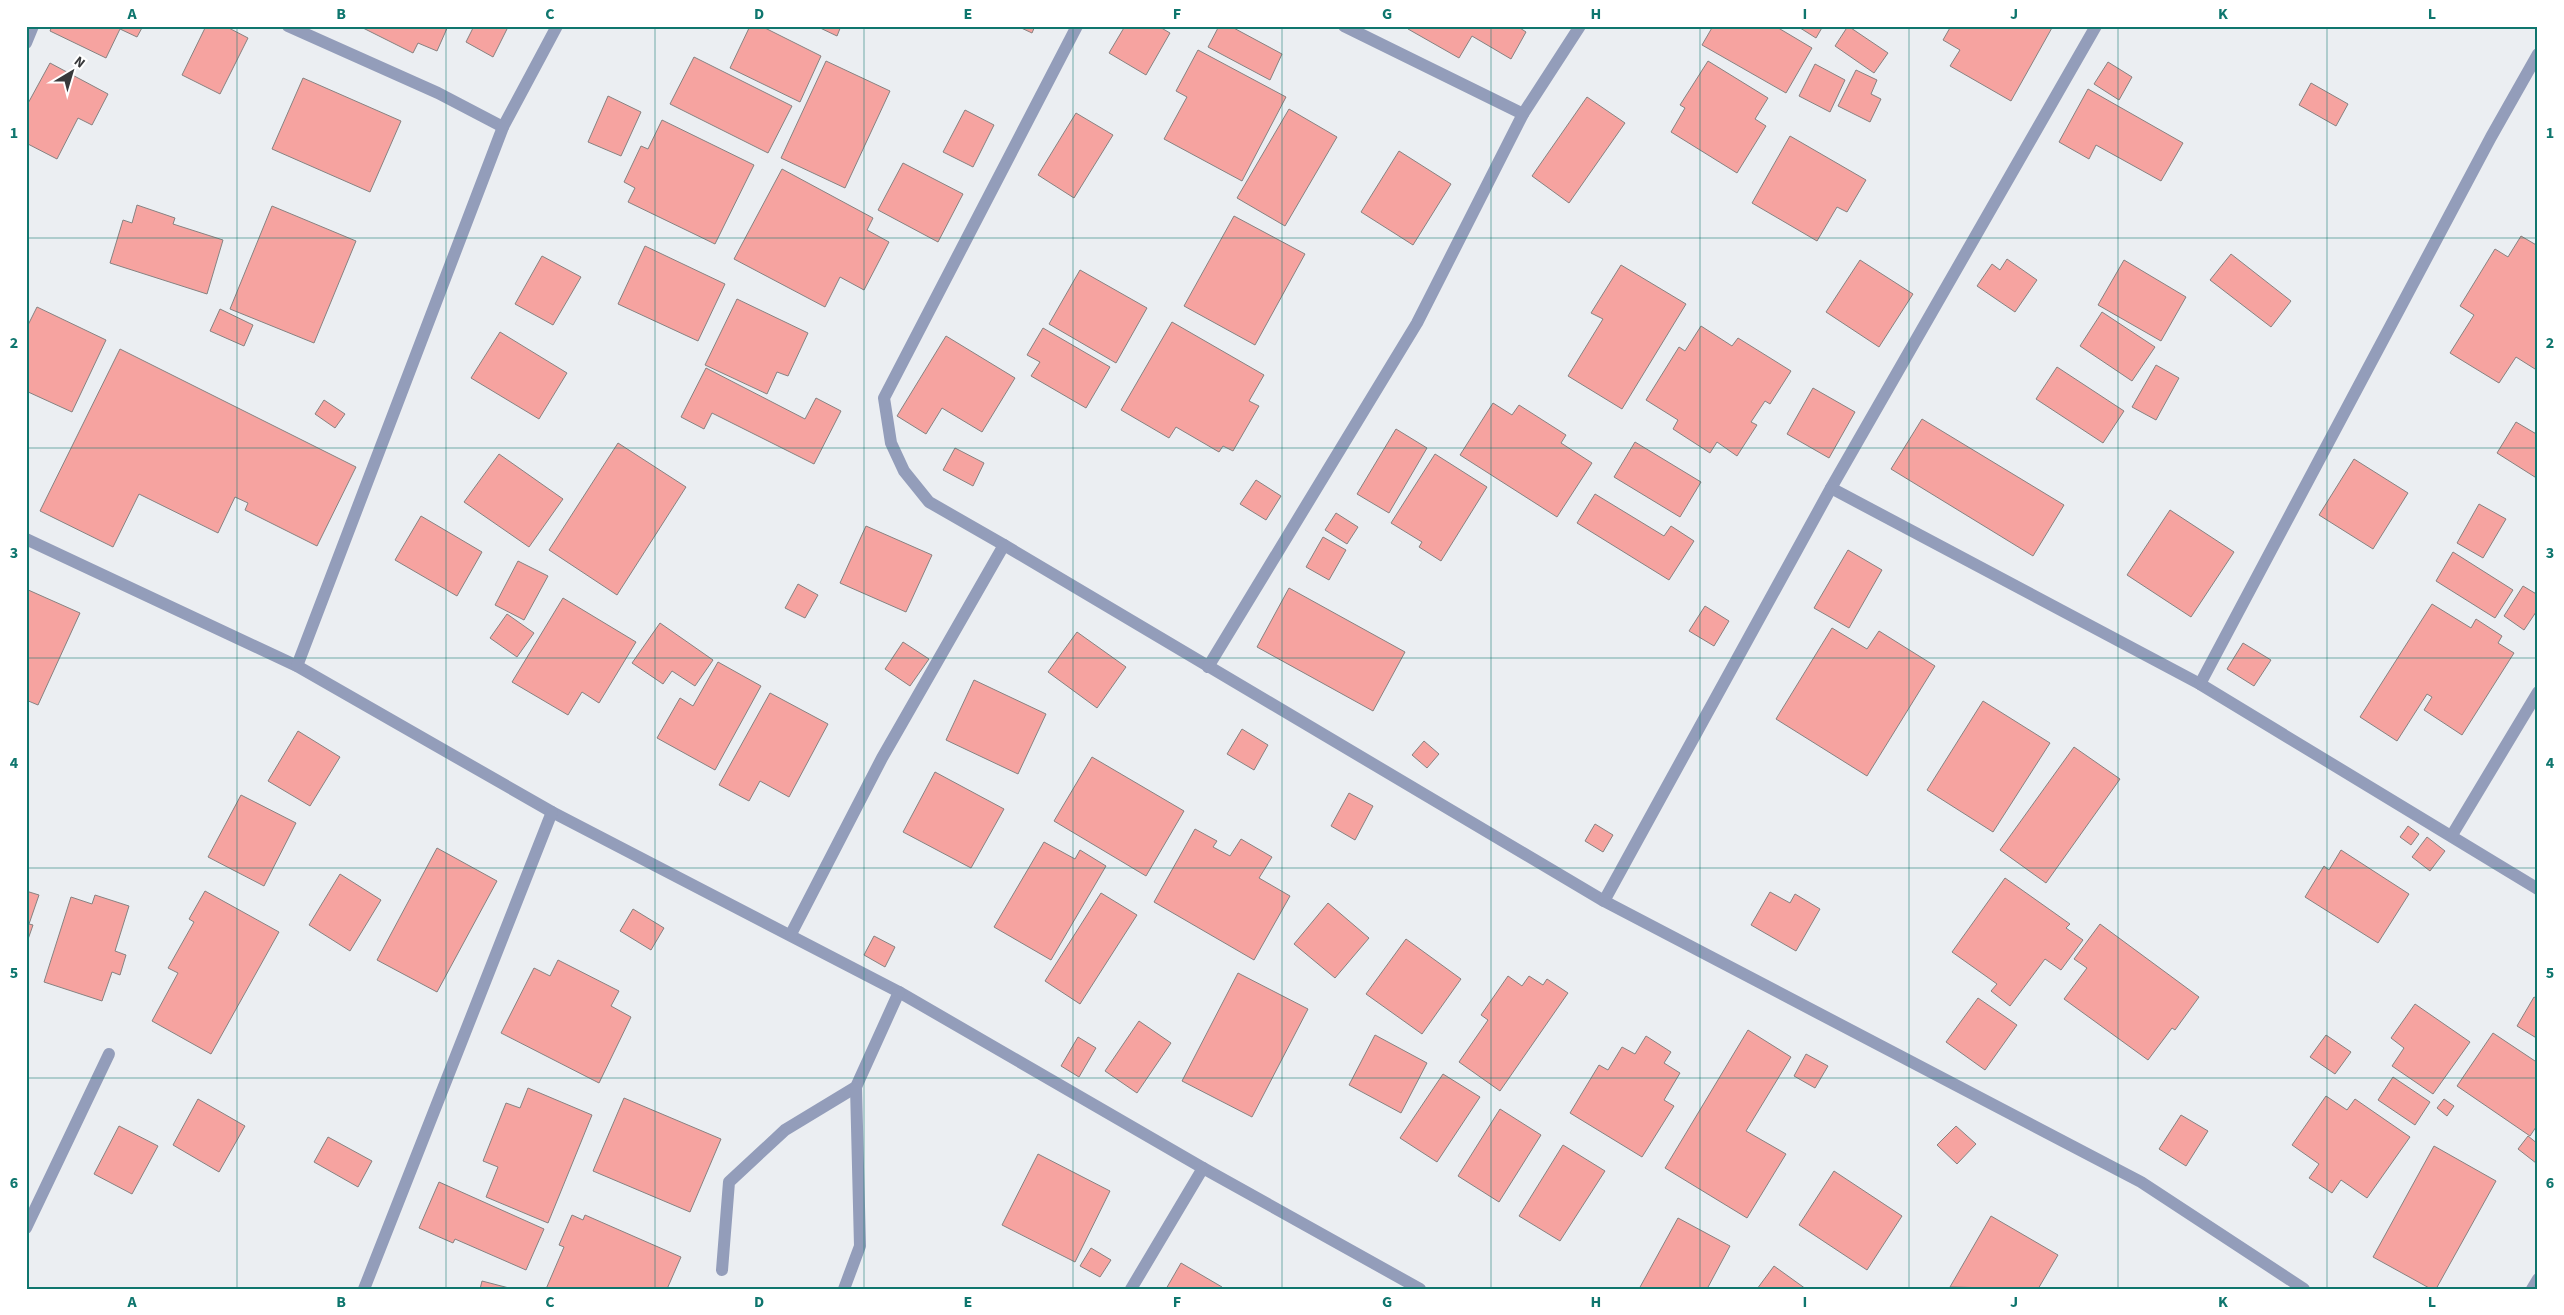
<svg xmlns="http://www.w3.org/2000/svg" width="2564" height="1315" font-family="'Source Sans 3',sans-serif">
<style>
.building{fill:#f6a3a0;stroke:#878281}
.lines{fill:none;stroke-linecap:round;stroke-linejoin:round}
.minor{stroke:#939dba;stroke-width:12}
.grid{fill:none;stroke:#0f766e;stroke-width:1;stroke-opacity:0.55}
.neatline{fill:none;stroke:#0f766e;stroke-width:2}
.grid-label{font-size:16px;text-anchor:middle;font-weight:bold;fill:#0f766e}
</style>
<rect width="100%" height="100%" fill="#ebeef2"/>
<g class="building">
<polygon points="52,26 143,26 137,37 120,29 106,58 50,31"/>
<polygon points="206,26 225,26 248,38 220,94 182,75"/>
<polygon points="359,26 448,26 437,51 418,43 413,53"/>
<polygon points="474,26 501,26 507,29 493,57 466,42"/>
<polygon points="750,26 761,26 821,56 800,102 730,68"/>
<polygon points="816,26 841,26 837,36"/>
<polygon points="1017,26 1035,26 1032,33"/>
<polygon points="1125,26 1158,26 1170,33 1146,75 1109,53"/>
<polygon points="1219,26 1230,26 1282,54 1270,80 1208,47"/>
<polygon points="1410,26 1517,26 1526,32 1511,59 1472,36 1459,58 1408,29"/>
<polygon points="1713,26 1775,26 1812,48 1786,93 1702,45"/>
<polygon points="1797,26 1823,26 1816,38"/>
<polygon points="1848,26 1888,53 1874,73 1835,46"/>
<polygon points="1951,26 2053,26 2011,101 1950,66 1960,50 1943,40"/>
<polygon points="1198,50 1286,97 1242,181 1164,139 1187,97 1176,91"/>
<polygon points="694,57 792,106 768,153 670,104"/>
<polygon points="826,61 890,91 845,188 781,158"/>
<polygon points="1708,61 1768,98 1755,119 1766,126 1737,173 1671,132 1685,108 1680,105"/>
<polygon points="2108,62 2132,77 2119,100 2094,84"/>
<polygon points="50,63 108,94 92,125 78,118 57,159 26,143 26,107"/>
<polygon points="1815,64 1845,80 1830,112 1799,96"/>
<polygon points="1856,70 1877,80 1871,94 1881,99 1870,122 1838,106"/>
<polygon points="303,78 401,121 370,192 272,149"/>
<polygon points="2311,83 2348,104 2336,126 2299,105"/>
<polygon points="2088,89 2183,143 2161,181 2096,145 2089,159 2059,142"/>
<polygon points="608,96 641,112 621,156 588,142"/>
<polygon points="1587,97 1625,123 1569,203 1532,176"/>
<polygon points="1289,109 1337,137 1285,226 1237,198"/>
<polygon points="965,110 994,125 973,167 943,152"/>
<polygon points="1076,113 1113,135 1074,198 1038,175"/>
<polygon points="662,120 754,165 715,244 628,202 635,188 624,182 641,146 648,149"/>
<polygon points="1790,136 1866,180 1847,212 1837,207 1817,241 1752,203"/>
<polygon points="1399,151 1451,184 1413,245 1361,212"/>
<polygon points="903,163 963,194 938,242 878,210"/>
<polygon points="782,169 873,218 867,230 889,242 864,290 840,277 825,307 734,259"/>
<polygon points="137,205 175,218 173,224 223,240 207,294 110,263 123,220 132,223"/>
<polygon points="272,206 356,241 314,343 230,309"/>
<polygon points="1234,216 1305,254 1255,345 1184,306"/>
<polygon points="2521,236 2538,246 2538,364 2535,369 2516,357 2499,383 2450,353 2474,315 2460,306 2495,249 2508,257"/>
<polygon points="645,246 725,284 698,341 618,304"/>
<polygon points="2231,254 2291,301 2271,327 2210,280"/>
<polygon points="542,256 581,277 553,325 515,304"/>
<polygon points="2007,259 2037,280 2015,312 1977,286 1992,264 2000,270"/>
<polygon points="1860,260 1913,294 1879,347 1826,312"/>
<polygon points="2124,260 2186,297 2161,341 2098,305"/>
<polygon points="1621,265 1686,304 1622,409 1568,376 1603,319 1591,313"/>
<polygon points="1080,270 1147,308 1116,363 1049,324"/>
<polygon points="737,299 808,333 788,376 777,372 767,394 705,365"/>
<polygon points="37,307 106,340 72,412 26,391 26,329"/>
<polygon points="220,309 253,325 244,346 210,331"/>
<polygon points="2102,312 2155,347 2132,381 2080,346"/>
<polygon points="1172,322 1264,375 1249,401 1259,406 1233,451 1223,446 1219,452 1176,427 1169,438 1121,410"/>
<polygon points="1701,326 1732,346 1738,338 1791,371 1770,404 1765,401 1751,422 1757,425 1737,456 1717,442 1710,453 1673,429 1678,420 1646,400 1679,347 1685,351"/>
<polygon points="1043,328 1110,367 1086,408 1031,376 1040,362 1027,355"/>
<polygon points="500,332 567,373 539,419 471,378"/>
<polygon points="946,336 1015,378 982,432 942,408 926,434 897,416"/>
<polygon points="120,349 356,467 317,546 245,510 248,503 235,497 218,533 139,494 113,547 40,511"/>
<polygon points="2156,365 2179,378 2156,420 2132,407"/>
<polygon points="2057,367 2124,411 2103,443 2036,399"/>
<polygon points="706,368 805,419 816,398 841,411 814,464 712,413 704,429 681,417"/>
<polygon points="1813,388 1855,412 1829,458 1787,434"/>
<polygon points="324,400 345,414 335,428 315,414"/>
<polygon points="1493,403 1512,415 1519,405 1566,435 1561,443 1592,463 1557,517 1460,455"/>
<polygon points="1922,419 2064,505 2033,556 1891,469"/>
<polygon points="2516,422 2538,435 2538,479 2497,453"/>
<polygon points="1396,429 1427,448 1389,513 1357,494"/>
<polygon points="1635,442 1701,482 1680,517 1614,477"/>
<polygon points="618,443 686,487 617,595 549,550"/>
<polygon points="955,448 984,463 973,486 943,470"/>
<polygon points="499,454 563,499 529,547 464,502"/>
<polygon points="1435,454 1487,487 1441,561 1419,547 1422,542 1391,523"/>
<polygon points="2354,459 2408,493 2373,549 2319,515"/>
<polygon points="1256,480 1281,496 1266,520 1240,504"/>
<polygon points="1595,494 1664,536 1671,526 1694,541 1669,580 1577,523"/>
<polygon points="2479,504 2506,519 2483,558 2457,543"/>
<polygon points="2170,510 2234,552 2191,617 2127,575"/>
<polygon points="1336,513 1358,527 1347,544 1325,530"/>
<polygon points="421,516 482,552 457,596 395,560"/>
<polygon points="866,526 932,555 906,612 840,583"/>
<polygon points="1323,537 1346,550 1329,580 1306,567"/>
<polygon points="1848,550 1882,570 1849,628 1814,608"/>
<polygon points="2453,552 2513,590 2495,618 2436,581"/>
<polygon points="518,561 548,576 524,620 495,605"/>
<polygon points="798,584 818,595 805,618 785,608"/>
<polygon points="2523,586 2538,595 2538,609 2524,630 2504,616"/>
<polygon points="1289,588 1405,652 1373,711 1257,647"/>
<polygon points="26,589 80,613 38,705 26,700"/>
<polygon points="563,598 636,642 599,703 582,692 568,715 512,682"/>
<polygon points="2432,604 2471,628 2476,619 2502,636 2498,643 2514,653 2462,735 2424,710 2432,697 2427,694 2397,741 2360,717"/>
<polygon points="1705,606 1729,621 1714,646 1689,631"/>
<polygon points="507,614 534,633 517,657 490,638"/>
<polygon points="660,623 713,660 695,686 672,671 663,684 632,663"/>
<polygon points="1832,628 1867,649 1879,631 1935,666 1867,776 1776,719"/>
<polygon points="1077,632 1126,667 1097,708 1048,672"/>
<polygon points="903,642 929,659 910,686 885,669"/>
<polygon points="2243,643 2271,660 2254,686 2227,669"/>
<polygon points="718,662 761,686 715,770 657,738 680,698 693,706"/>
<polygon points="974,680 1046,714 1018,774 946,740"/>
<polygon points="770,693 828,724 789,797 760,781 749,801 719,785"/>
<polygon points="1983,701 2050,743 1993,832 1927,790"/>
<polygon points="1242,729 1268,745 1254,770 1227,754"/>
<polygon points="298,731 340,757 310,806 268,781"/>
<polygon points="1424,741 1439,754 1427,768 1412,755"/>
<polygon points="2074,747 2120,779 2046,883 2000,850"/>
<polygon points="1092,757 1184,811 1146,876 1054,821"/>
<polygon points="935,772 1004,809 971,868 903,832"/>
<polygon points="1349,793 1373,806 1355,840 1331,826"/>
<polygon points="241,795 296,823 264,886 208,857"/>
<polygon points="1595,824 1613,835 1603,852 1585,841"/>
<polygon points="2408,826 2419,834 2411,845 2400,837"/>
<polygon points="1195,829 1217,841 1213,847 1230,856 1241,839 1272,857 1259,878 1290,896 1254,960 1154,902"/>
<polygon points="2427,837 2445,851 2430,871 2412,857"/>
<polygon points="1044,842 1075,859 1080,850 1106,866 1051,960 994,927"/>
<polygon points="437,848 497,881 437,992 377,960"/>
<polygon points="2341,850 2409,894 2378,943 2305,897 2324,866 2329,870"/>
<polygon points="340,874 381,900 350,951 309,925"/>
<polygon points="2005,878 2070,924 2066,928 2083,940 2061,970 2045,959 2010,1006 1991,991 1997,984 1952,952"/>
<polygon points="26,891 39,895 29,924 33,925 26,945"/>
<polygon points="205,891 279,932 211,1054 152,1021 178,973 168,968 194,922 189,919"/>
<polygon points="1770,892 1790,903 1795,894 1820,909 1796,951 1751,925"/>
<polygon points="1101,893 1137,915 1080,1004 1045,981"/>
<polygon points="95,895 129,906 115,951 126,955 120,975 112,972 102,1001 44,982 71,897 92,904"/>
<polygon points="1328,903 1369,938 1335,978 1294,944"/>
<polygon points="633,909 664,928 651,950 620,931"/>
<polygon points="2100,924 2199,997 2175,1030 2172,1028 2148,1060 2064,999 2087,968 2074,959"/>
<polygon points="874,936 895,947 885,967 864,955"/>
<polygon points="1406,939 1461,979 1422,1034 1366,994"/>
<polygon points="558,960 619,991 611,1006 631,1017 599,1083 501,1033 534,968 550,976"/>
<polygon points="1238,973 1308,1009 1252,1117 1182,1081"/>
<polygon points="1508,976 1522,986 1529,976 1543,985 1547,979 1568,993 1500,1091 1459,1062 1488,1020 1481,1015"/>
<polygon points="2534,997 2538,999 2538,1039 2517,1026"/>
<polygon points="1978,998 2017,1025 1985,1070 1946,1042"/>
<polygon points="2415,1004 2470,1042 2433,1094 2392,1066 2404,1048 2391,1038"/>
<polygon points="1139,1021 1171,1043 1137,1093 1105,1071"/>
<polygon points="1748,1030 1791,1057 1746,1131 1786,1154 1747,1218 1665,1168"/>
<polygon points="2493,1033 2538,1063 2538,1124 2530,1136 2457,1086"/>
<polygon points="1375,1035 1427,1063 1401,1113 1349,1085"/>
<polygon points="2326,1035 2351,1052 2335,1074 2310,1057"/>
<polygon points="1646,1036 1671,1052 1664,1063 1680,1073 1664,1100 1674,1106 1642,1157 1570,1113 1599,1065 1608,1070 1622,1047 1635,1054"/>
<polygon points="1078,1037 1096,1048 1079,1077 1061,1066"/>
<polygon points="1806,1054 1828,1066 1815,1088 1794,1076"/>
<polygon points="1443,1074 1480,1097 1437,1162 1400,1138"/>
<polygon points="2393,1077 2430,1102 2415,1125 2378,1100"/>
<polygon points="528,1088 592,1115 548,1223 486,1197 498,1167 483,1161 506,1103 520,1108"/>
<polygon points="2326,1096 2347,1110 2355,1099 2410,1137 2367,1198 2341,1180 2332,1193 2309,1178 2319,1164 2292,1145"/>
<polygon points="624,1098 721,1139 690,1212 593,1171"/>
<polygon points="198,1099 245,1126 219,1172 173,1145"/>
<polygon points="2444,1099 2454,1106 2447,1116 2437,1108"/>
<polygon points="1500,1109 1541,1135 1499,1202 1458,1176"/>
<polygon points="2181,1115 2208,1131 2186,1166 2159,1149"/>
<polygon points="119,1126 158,1146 132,1194 94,1174"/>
<polygon points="1956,1126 1976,1144 1957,1164 1937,1145"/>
<polygon points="2528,1136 2538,1144 2536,1163 2518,1149"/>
<polygon points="328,1137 372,1161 358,1187 314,1162"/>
<polygon points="1563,1145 1605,1171 1560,1241 1519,1216"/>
<polygon points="2434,1146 2496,1181 2436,1289 2431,1289 2373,1257"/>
<polygon points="1038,1154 1110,1191 1075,1262 1002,1225"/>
<polygon points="1834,1171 1902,1216 1867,1270 1799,1225"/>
<polygon points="439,1182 544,1229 526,1270 455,1239 453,1243 419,1228"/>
<polygon points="572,1215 583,1220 585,1215 681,1257 667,1289 546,1289 564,1247 559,1245"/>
<polygon points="1991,1216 2058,1255 2038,1289 1950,1287"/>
<polygon points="1678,1218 1730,1246 1707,1289 1639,1289"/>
<polygon points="1091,1248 1111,1260 1100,1277 1080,1266"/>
<polygon points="1181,1263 1222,1287 1221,1289 1166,1289"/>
<polygon points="1774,1266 1806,1289 1757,1289"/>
<polygon points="482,1281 509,1288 509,1289 480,1289"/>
</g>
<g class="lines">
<g class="minor">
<polyline points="288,26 438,93 503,127"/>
<polyline points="1077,26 884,398 891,443 904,471 929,502 1004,545 1604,901 2141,1182 2304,1289"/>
<polyline points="1344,26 1523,114"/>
<polyline points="26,43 33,26"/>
<polyline points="1831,488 2200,684 2538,889"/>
<polyline points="26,539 297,666 552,812 899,992 1203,1168 1420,1289"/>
<polyline points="297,666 503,127 557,26"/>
<polyline points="1208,667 1417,323 1523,114 1580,26"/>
<polyline points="2200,684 2491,137 2538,54"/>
<polyline points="2452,835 2538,692"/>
<polyline points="1604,901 1831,488 2096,26"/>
<polyline points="791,934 882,758 1004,545"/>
<polyline points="26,1228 109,1054"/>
<polyline points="722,1270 729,1182 785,1130 856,1087 899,992"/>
<polyline points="364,1289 552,812"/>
<polyline points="844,1289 860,1246 856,1087"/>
<polyline points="1131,1289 1203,1168"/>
<polyline points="2532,1289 2538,1279"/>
</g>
</g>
<path class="grid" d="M237,26V1289M446,26V1289M655,26V1289M864,26V1289M1073,26V1289M1282,26V1289M1491,26V1289M1700,26V1289M1909,26V1289M2118,26V1289M2327,26V1289M26,238H2538M26,448H2538M26,658H2538M26,868H2538M26,1078H2538"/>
<rect width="2564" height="1315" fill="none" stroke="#ffffff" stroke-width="55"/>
<g transform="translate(72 72) rotate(38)" stroke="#ffffff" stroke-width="4" paint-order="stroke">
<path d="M0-4L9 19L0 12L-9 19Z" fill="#38393b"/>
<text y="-8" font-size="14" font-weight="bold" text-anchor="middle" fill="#38393b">N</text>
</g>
<rect x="28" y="28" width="2508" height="1260" class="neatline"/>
<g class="grid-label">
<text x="132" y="19">A</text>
<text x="341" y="19">B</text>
<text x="550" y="19">C</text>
<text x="759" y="19">D</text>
<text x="968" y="19">E</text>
<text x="1177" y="19">F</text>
<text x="1387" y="19">G</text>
<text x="1596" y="19">H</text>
<text x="1805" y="19">I</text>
<text x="2014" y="19">J</text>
<text x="2223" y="19">K</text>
<text x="2432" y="19">L</text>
<text x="14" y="138">1</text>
<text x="2550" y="138">1</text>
<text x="14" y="348">2</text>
<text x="2550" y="348">2</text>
<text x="14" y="558">3</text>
<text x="2550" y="558">3</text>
<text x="14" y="768">4</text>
<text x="2550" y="768">4</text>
<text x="14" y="978">5</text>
<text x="2550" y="978">5</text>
<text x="14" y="1188">6</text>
<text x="2550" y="1188">6</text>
<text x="132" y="1307">A</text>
<text x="341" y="1307">B</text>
<text x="550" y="1307">C</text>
<text x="759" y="1307">D</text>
<text x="968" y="1307">E</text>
<text x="1177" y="1307">F</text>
<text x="1387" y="1307">G</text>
<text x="1596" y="1307">H</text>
<text x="1805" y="1307">I</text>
<text x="2014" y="1307">J</text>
<text x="2223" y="1307">K</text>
<text x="2432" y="1307">L</text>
</g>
</svg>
